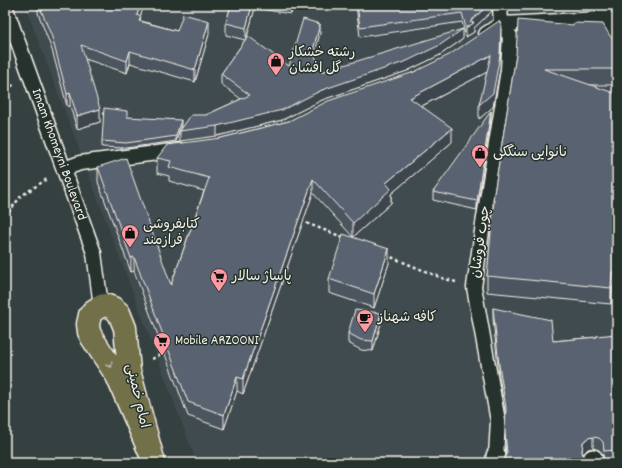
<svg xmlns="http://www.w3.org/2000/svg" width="622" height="468" font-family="Dekko,'Playpen Sans Arabic',sans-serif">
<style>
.built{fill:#404b4f}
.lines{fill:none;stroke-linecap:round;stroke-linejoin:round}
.pedestrian-casing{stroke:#f4f1e8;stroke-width:17}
.minor-casing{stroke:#f4f1e8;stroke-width:22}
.primary-casing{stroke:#f4f1e8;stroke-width:25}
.path{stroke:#f4f1e8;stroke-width:2.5;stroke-dasharray:3 3;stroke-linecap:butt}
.pedestrian{stroke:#26332d;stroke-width:14}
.minor{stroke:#26332d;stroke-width:19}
.primary{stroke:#716f4a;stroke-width:22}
.wall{fill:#4c545f;stroke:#f4f1e8}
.shaded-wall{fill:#3e454e;stroke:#f4f1e8}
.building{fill:#58626f;stroke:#f4f1e8}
.oneway{stroke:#c0bda9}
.labels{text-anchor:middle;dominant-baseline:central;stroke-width:3;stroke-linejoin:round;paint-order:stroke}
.poi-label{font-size:14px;fill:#f4f1e8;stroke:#26332d;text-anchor:start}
.street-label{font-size:14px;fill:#f4f1e8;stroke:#26332d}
</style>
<rect width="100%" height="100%" fill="#354141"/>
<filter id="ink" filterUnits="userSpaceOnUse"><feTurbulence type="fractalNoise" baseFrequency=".025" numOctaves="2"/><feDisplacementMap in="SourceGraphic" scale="8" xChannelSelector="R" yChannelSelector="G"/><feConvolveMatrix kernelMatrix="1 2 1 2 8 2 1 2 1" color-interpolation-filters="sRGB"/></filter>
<g filter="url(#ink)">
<polygon class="built" points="25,5 617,5 617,463 197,463"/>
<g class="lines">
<g class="pedestrian-casing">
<g id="pedestrian">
<polyline points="606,5 601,19 617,47"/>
<path id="s1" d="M5,6L94,253L101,306"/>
<polyline points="486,34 501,24 601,19 617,20"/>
<polyline points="64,169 80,163 180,150"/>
<polyline points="496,456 498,421 474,287 483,224 508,70 510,36 501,24 500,5"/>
</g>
</g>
<g class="minor-casing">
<g id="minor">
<polyline points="496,456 496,463"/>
<polyline points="593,459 593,463"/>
</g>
</g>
<g class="primary-casing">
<polyline id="primary" points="152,457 117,376 92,338 89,332 88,324 90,315 93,311 101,306 105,305 113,308 119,313 125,328 129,371 154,463"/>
</g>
<g class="path">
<polyline points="5,88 14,85"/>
<polyline points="5,217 21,196 47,179"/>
<polyline points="301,221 345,238"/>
<polyline points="386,255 442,278 456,282"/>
<polyline points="152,359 167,351"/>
</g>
<use href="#pedestrian" class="pedestrian"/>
<use href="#minor" class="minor"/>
<use href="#primary" class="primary"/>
</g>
<g class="wall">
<polygon points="38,5 144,5 140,16 141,21 177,31 209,34 195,82 130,63 127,73 85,59 100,122 77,129 70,106 67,106 52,50 38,13"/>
<polygon points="231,5 293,5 291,14 255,8 247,37 289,66 320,33 314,54 321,72 463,39 440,55 407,71 322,100 282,120 217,136 180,141 180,131 206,115 241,99 221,84 221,74 245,40 226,35 226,23"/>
<polygon points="356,5 430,5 431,6 492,11 474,28 474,32 466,37 462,22 360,37"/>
<polygon points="610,36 612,38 617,39 617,85 590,85 612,288 611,304 487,292 487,276 493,215 493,200 516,55"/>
<polygon points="501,39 500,69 493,107 479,119 487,72 422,106 452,142 391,194 391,203 353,237 389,263 374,308 329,293 329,279 353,237 313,193 243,394 237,391 224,429 188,416 134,271 131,272 98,182 98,167 171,285 204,191 169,181 169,176 157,173 157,158 221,138 289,121"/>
<polygon points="127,117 181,125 176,141 126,148 102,147 102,141"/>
<polygon points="491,119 477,210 433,200 433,192"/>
<polygon points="493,308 553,341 596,337 617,334 617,462 604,463 603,454 599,450 593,448 588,449 583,454 584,457 588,461 600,463 505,463 505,457 506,454 505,445 506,417 499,376 493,319"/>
<polygon points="381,323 373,351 361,350 348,343 348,333"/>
</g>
<g class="shaded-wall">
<polygon points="140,5 144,5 137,27 137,15"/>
<polygon points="252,5 255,5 255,8 246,40 246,28"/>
<polygon points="291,5 293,5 291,14"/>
<polygon points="488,5 492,5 492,11 474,28 474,32 466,37 466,28 470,22"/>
<polygon points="209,21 209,34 195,82 195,70"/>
<polygon points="320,24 320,33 313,60 313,50"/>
<polygon points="501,24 501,39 500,69 493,107 479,119 479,105"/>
<polygon points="463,29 463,39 440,55 407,71 322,100 282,120 217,136 217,126 322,90"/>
<polygon points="130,51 130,63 127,73 127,61"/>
<polygon points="491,55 491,70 410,112 410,98"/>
<polygon points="70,93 70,106 67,106 67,94"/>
<polygon points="100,109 100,122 77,129 77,116"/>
<polygon points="491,111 491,119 477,210 477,201"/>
<polygon points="181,120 181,125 176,141 176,136"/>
<polygon points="452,128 452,142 391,194 391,203 353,237 353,223 386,183"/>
<polygon points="313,179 313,193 243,394 243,379"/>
<polygon points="389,249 389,263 374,308 374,294"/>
<polygon points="134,257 134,271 131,272 131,258"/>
<polygon points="617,271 617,287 612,288 611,304 611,288 612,272"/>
<polygon points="381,313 381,323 373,351 373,341"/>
<polygon points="237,377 237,391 224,429 224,415"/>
<polygon points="593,437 593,448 588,449 583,454 582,463 582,452 583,442 588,438"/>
</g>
<g class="building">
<polygon points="39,5 140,5 137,15 141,17 139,21 177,31 183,14 209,21 195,70 130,51 127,61 81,45 100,109 77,116 70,93 67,94 52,37"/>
<polygon points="231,5 252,5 246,28 226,23"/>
<polygon points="357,5 430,5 431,6 432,5 488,5 470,22 474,23 466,28 462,13 360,27"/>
<polygon points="303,19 320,24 313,50 321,72 463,29 440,45 407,61 322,90 282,110 217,126 180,131 191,115 206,115 250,95 221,74 248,36 289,66"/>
<polygon points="518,20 573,25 574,23 603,24 610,36 612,38 617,39 617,69 544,69 617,94 617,271 612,272 611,288 487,276 494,200 493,200 516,55"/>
<polygon points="499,21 501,24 500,55 493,93 479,105 491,55 410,98 452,128 386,183 391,189 353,223 313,179 243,379 237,377 224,415 188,402 134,257 131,258 98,167 126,158 171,285 209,178 169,167 171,161 157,158 167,145 221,138 289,121 328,101 414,72 449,55"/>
<polygon points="104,108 127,111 127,117 181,120 176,136 126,143 102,141"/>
<polygon points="491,111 477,201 433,192"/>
<polygon points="343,234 389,249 374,294 329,279"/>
<polygon points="493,308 551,320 553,341 597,337 596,336 617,334 617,450 604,451 603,442 599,438 593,437 588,438 583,442 582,452 584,457 588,461 593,463 600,460 600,463 506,463 505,457 507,452 505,433 506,408 499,365"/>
<polygon points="355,310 381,313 373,341 361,340 348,333"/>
</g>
<defs><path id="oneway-chevron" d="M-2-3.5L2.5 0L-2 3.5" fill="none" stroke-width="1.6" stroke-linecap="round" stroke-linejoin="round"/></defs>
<use class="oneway" href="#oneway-chevron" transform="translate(110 365) rotate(56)"/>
</g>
<defs>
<g id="shop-pin" transform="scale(0.9)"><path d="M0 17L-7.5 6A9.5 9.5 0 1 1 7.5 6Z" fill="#ff9aa2" stroke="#26332d"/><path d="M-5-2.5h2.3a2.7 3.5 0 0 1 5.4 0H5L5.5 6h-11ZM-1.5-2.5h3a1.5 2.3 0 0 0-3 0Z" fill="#111"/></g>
<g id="supermarket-pin" transform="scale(0.9)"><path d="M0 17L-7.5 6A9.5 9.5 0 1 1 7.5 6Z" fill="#ff9aa2" stroke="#26332d"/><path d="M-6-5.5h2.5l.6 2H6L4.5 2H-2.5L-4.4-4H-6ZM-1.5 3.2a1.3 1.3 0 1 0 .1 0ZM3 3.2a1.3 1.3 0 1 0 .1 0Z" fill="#111"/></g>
<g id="cafe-pin" transform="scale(0.9)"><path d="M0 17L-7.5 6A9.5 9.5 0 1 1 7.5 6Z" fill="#ff9aa2" stroke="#26332d"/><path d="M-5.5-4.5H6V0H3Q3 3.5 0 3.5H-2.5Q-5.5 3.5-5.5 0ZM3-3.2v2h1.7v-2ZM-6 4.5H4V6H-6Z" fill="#111"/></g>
</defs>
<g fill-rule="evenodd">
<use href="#shop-pin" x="276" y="61"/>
<use href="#shop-pin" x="480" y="153"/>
<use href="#shop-pin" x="130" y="233"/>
<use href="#supermarket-pin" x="219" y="277"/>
<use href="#cafe-pin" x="365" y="318"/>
<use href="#supermarket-pin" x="162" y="341"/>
</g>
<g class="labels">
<g class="poi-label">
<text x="289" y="53">رشته خشکار<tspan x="289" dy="16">گل افشان</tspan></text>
<text x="493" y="153">نانوایی سنگکی</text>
<text x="143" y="225">کتابفروشی<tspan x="143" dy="16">فرازمند</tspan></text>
<text x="232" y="277">پاساژ سالار</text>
<text x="378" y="318">کافه شهناز</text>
<text x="175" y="341">Mobile ARZOONI</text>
</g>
<g class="street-label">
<text stroke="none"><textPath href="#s1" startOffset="158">Imam Khomeyni Boulevard</textPath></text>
<text transform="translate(481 242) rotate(-82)">چوب فروشان</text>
<text transform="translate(137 396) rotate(77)">امام خمینی</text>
</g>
</g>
<rect width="622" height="468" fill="none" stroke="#26332d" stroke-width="20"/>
<rect x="10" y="10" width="602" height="448" fill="none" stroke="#f4f1e8" stroke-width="1.5" filter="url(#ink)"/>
</svg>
